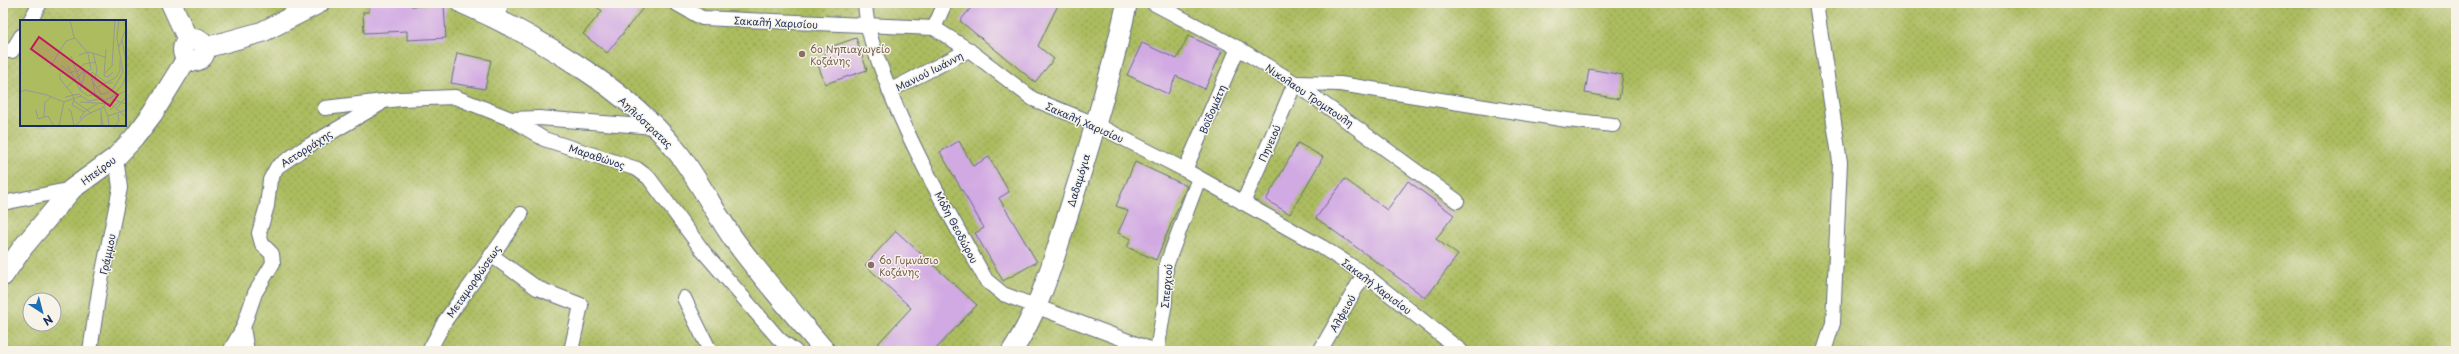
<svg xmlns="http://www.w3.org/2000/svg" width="2459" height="354" font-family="'Playpen Sans',sans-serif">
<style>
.park{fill:url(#park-dots);stroke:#64765e;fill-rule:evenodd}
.building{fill:#d1a9e3}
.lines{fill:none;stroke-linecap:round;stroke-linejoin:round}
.street-casing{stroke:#636d7f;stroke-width:16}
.secondary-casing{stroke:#636d7f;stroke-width:22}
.street{stroke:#fff;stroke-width:14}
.secondary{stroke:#fff;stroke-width:20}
.education-dot{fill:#8d6e63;stroke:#f7f3e8;stroke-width:1.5}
.labels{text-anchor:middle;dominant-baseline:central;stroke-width:3;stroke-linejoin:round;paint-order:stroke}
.street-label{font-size:10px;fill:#1b2f5e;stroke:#f7f3e8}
.education-label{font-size:10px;fill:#785e54;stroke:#f7f3e8;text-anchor:start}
.inset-road{fill:none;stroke:#979996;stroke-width:1}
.view{fill:#c2185b;fill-opacity:0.15;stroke:#c2185b;stroke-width:2}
.inset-edge{fill:none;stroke:#1b2f5e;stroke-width:2}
</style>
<defs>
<pattern id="park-dots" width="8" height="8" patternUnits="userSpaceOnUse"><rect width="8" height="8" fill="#acbc5e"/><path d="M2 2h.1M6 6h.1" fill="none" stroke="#8b9951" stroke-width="1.8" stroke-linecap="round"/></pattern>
</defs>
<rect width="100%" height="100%" fill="#f7f3e8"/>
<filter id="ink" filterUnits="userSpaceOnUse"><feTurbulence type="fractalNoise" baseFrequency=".025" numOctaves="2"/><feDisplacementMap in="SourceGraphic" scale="8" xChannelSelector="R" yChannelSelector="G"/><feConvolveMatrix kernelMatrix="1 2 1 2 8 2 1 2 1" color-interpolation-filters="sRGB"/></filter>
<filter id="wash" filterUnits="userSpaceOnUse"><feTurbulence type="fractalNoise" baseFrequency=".012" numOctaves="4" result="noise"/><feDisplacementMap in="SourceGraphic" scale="16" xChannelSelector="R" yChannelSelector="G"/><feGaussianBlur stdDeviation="0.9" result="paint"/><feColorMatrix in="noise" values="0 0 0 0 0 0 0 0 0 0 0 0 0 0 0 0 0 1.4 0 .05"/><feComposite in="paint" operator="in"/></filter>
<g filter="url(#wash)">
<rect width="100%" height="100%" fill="#e9dfbb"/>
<path class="park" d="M3,3H2456V351H3ZM21,21H125V125H21ZM30,300H54V324H30Z"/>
<g id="blocks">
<g class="building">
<polygon points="369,3 412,3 412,6 444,4 446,38 407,40 407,31 364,33 363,12 369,12"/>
<polygon points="592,3 647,3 607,53 583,34 602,11"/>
<polygon points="975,3 1059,3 1038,46 1054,59 1035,82 960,21"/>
<polygon points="1188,36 1222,51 1205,89 1176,76 1168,94 1127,75 1142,43 1177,59"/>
<polygon points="856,38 867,70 825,84 818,65 828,61 824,49"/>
<polygon points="457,53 491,60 485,89 451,83"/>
<polygon points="1589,69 1623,75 1619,99 1585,93"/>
<polygon points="959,141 973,166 989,157 1009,192 999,198 1037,262 1003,281 975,233 984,228 940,152"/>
<polygon points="1298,143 1323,157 1290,214 1266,200"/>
<polygon points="1135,162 1187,186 1156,260 1127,247 1131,239 1118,233 1128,211 1116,206"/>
<polygon points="1345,179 1387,210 1408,181 1454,215 1436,239 1458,255 1426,298 1316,218"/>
<polygon points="896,231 977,305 934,351 871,351 911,308 865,265"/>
</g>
</g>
</g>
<g filter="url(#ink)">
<use href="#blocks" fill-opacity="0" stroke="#636d7f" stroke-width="1"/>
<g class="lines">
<g class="street-casing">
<g id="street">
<polyline points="675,3 702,18 934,28 969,50 1033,99 1095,124 1185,170 1322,247 1364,274 1461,351"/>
<path d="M865,3C867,31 873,47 883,73C909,146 949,213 986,280L1003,294L1155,351"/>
<polyline points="1153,3 1238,48 1295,83 1457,201"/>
<polyline points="1816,3 1840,162 1833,323 1824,351"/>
<polyline points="496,18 502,3"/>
<polyline points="30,21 40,3"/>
<polyline points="934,28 945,3"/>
<polyline points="3,51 12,51 21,36"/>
<polyline points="889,91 969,50"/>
<polyline points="325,108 400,99 455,97 511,119 544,139 637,169 649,178 703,251 779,339 795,351"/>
<polyline points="511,119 539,118 655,127"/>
<polyline points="1185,170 1238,48"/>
<polyline points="3,203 72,189"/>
<polyline points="1243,203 1295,83 1340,84 1567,120 1613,125"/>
<polyline points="491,255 537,288 581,305 571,351"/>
<polyline points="684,298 710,351"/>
<polyline points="243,328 247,351"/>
<polyline points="90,351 99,291 120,188 116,157"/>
<polyline points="230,351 243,328 255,293 273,263 272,254 262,244 259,233 267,206 270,180 277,167 303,149 380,104"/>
<polyline points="429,351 445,321 521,214"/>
<polyline points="1157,351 1165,302 1166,266 1199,178"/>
<polyline points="1320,351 1364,274"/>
</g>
</g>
<g class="secondary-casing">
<g id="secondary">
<polyline points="171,3 188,40"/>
<path d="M462,3C533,34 632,91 679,154C700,182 715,213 735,241C763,279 795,315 825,351"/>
<circle cx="194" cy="50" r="11"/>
<polyline points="204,48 262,32 319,3"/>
<polyline points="3,276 23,247 72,189 116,157 134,138 153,113 187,58"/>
<path d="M1012,351C1041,308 1054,257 1070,208C1091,140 1112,73 1127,3"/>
</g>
</g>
<use href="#street" class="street"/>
<use href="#secondary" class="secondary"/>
</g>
</g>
<g class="education-dot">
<circle cx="802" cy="54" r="4"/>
<circle cx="871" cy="265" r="4"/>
</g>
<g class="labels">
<g class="street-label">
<text transform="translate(776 22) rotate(3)">Σακαλή Χαρισίου</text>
<text transform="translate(929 71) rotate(-27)">Μανιού Ιωάννη</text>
<text transform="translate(1310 95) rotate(34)">Νικολαου Τρομπουλη</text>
<text transform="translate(1212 109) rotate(-67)">Βοϊδομάτη</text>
<text transform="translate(646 122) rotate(43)">Αηλιόστρατας</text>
<text transform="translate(1085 122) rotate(24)">Σακαλή Χαρισίου</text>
<text transform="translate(1269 143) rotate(-66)">Πηνειού</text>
<text transform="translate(306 148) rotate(-33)">Αετορράχης</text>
<text transform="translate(597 156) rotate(18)">Μαραθώνος</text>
<text transform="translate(98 170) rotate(-37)">Ηπείρου</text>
<text transform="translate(1078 180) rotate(-73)">Δαδαμόγια</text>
<text transform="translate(957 227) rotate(62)">Μόδη Θεοδώρου</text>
<text transform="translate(107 254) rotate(-78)">Γράμμου</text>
<text transform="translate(473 281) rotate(-55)">Μεταμορφώσεως</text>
<text transform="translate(1166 286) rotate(-85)">Σπερχιού</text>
<text transform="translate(1377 286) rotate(37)">Σακαλή Χαρισίου</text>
<text transform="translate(1342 313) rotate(-60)">Αλφειού</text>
</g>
<g class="education-label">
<text x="810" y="48">6ο Νηπιαγωγείο<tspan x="810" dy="12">Κοζάνης</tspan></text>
<text x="879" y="259">6ο Γυμνάσιο<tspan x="879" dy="12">Κοζάνης</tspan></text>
</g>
</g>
<g transform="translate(20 20)">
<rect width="106" height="106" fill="#e9dfbb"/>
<path d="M0,0H106V106H0Z" fill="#acbc5e"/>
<path class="inset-road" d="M50,0L54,17L68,33L71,50M105,0L106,16M102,20L106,41M99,27L105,11M86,29L84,56L88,57L93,52M73,33L77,49L75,61M59,35L69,32L85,37M51,36L61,64L69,71M41,45L50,53L55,51M48,46L60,70L68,76L75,74M30,47L46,21L55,18M71,52L75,74L85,80M72,52L87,63H93M40,53V59L53,75L54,81L71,93M56,53L64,44L76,42M85,53L92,46L95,0M73,62L81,74M78,67L95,58L100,51V40M46,68L62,53L70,50M60,70L65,54L61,48M0,72L5,70L27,75L44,82M80,74H85L93,69L103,52L97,18L99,0M61,76L69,81L79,79M45,77L59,74L61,76M90,79L103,64L106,55M92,79L106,84M54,80L52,85L64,92M85,80L106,71M85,81L84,87L88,96L89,106M44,82L61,76M60,82L91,84L106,97M97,88L106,77M48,89L51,91L54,106M16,90L18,99L28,96L34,106M90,90L99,82M81,93L83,106M88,96L106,90M24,97L25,82L31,77M60,99L64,92L77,84M39,106L44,82M55,106L66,95L84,87M81,106V89M95,106L99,101L98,94"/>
<path class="view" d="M19,17L98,75L90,86L11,29Z"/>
<rect width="106" height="106" class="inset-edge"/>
</g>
<rect width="2459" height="354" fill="none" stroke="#f7f3e8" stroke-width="16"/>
<g transform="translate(42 312) rotate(144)"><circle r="19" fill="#f7f3e8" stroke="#9fa5b1"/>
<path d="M0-3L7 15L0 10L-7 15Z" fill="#1f6fb2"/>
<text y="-6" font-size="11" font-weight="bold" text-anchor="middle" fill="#1b2f5e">N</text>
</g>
</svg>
